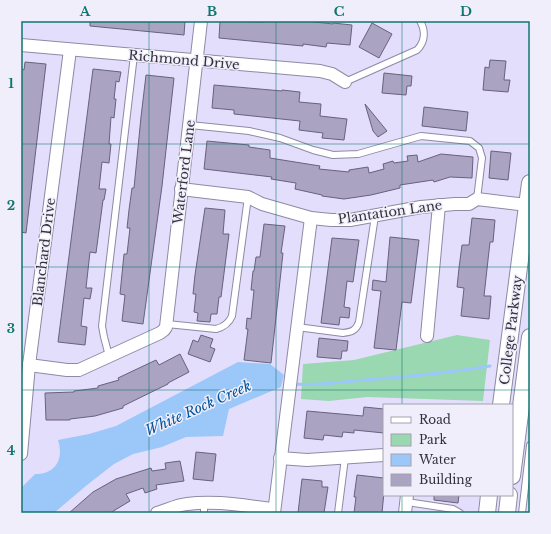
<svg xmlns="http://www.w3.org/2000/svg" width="551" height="534" font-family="'Libre Baskerville',serif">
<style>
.green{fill:#99d8b1}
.water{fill:#9cc7f9}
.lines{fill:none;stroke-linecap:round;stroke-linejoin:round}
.stream{stroke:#9cc7f9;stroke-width:3}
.building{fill:#aaa3c1;stroke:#68627d}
.lane-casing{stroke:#8f89a5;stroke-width:8}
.street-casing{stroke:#8f89a5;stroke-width:14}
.secondary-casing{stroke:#8f89a5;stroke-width:18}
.lane{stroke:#fff;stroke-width:6}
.street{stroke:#fff;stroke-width:12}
.secondary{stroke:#fff;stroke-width:16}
.grid{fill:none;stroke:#0f766e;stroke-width:1;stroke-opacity:0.55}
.labels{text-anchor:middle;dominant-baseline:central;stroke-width:3;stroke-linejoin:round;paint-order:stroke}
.street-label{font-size:13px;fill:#32303c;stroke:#f0eefa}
.water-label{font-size:14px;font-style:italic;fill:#00549b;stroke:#f0eefa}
.neatline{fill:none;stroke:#0f766e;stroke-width:1.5}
.grid-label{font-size:13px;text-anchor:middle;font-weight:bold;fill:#0f766e}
</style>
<rect width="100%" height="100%" fill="#e4defd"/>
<polygon class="green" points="457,335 490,340 483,401 367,397 329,401 301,399 303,364 354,360"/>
<path class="water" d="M238,362L270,364L284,375L281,387L229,409L223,436L186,437L162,447L133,454L114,464L87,485L54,513H21V488L35,474C56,474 64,459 58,440L89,434L116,426Z"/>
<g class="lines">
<path class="stream" d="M293,384C317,386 340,382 364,380C406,377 448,373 490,366"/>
</g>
<g class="building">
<polygon points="90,21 185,21 184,35 90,26"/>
<polygon points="220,21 265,22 266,21 306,21 333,24 333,23 352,25 350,45 327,43 326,47 303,44 303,46 219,38"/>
<polygon points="372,23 392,34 379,58 359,47"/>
<polygon points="490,60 506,61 504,80 510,80 508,92 483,90 485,67 489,68"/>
<polygon points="25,62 46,64 26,233 21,232 21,69 24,70"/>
<polygon points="93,69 121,72 119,82 116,81 114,99 116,99 114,118 111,117 109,144 111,144 109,163 102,162 99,189 106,189 104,200 103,200 96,253 90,252 86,288 92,288 90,299 84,298 81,326 87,327 85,345 58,342"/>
<polygon points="384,73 412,76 411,86 407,86 406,95 382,93"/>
<polygon points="146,75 174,78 162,186 143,324 122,321 125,295 120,294 124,254 127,254 130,228 127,228 129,210 132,188 134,188 141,117"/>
<polygon points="214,85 282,91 282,90 300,92 299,102 321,104 320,116 347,119 344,140 322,138 323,133 299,130 300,121 234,114 234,110 212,108"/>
<polygon points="365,104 387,131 378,137 373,131"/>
<polygon points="424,107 468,112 466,131 422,126"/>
<polygon points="207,141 249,145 249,147 270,150 270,158 320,166 319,169 349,172 349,170 368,167 369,173 384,169 383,164 393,161 394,163 408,161 407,156 417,155 418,162 441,154 473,157 472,178 450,177 434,182 433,180 400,185 400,188 371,195 344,199 322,196 322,195 295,189 296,183 271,179 272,177 204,169"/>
<polygon points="491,151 511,153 508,180 489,178"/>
<polygon points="205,208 225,210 223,234 229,234 221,297 219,297 217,314 211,314 210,322 197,321 198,313 194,312 196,294 193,294 195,275"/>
<polygon points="472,218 495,220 493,242 490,242 484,296 491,296 489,319 461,316 464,288 457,287 459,268 462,245 469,245"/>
<polygon points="264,224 285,226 281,253 283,253 271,363 244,360 248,329 246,329 247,318 251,319 254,290 251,290 253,271 254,271 256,257 260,257"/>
<polygon points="390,237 419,240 411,303 402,302 396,350 374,348 381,291 372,290 373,280 386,282"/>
<polygon points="332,238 359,240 353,282 347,281 344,307 350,308 349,318 340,317 339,325 321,323"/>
<polygon points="201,335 213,339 210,347 215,349 210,362 188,354 193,340 198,342"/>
<polygon points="319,338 348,341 347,351 342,351 341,359 317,357"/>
<polygon points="180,354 189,372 168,383 168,384 123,406 123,408 95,416 70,419 70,420 46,420 45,393 74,392 74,391 98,388 98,386 119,380 118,378 156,360 159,365"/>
<polygon points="364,407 384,409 384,433 354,430 354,433 343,432 342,437 324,435 323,440 304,438 307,411 363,416"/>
<polygon points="196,452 216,454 213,481 193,479"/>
<polygon points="180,461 184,481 156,485 157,489 145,493 143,488 126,494 130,501 110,513 69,513 93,492 116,479 151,468 152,471 166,469 165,463"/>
<polygon points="357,475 384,478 384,492 382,513 354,513 356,497 354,497"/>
<polygon points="302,479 322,481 322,487 328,487 324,513 298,513"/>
<polygon points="434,495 459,495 458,503 434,500"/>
</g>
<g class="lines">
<g class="lane-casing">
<g id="lane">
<path d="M345,82L417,50C425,42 426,31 420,21"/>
<polyline points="190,125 249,131 280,138 313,150 333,155 358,154 421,136 470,141 479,148 482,158 477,199"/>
<path d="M167,324L216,329C224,327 229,323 232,316L248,197"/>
<path d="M297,327L343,333C351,332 356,331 359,322L375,216"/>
<polyline points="109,356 104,337 102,326 134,55"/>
<polyline points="407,502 453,509 460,513"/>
<polyline points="204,503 204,513"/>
<polyline points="338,513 345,458"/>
<polyline points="522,513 530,445"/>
</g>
</g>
<g class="street-casing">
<g id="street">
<polyline points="21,45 320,71 332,74 345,82"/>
<polyline points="181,189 248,197 262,204 311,218 331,220 350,220 421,207 455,204 469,204 477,199 527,205"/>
<polyline points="427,336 439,205"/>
<polyline points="29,365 67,370 79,370 160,333 164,330 166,327 201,21"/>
<polyline points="21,454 29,365 70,50"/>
<polyline points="280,458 307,460 384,455"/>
<path d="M157,513C167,510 177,505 187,504C216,500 245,506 274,509"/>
<polyline points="274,513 311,218"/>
<polyline points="405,513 407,495"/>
</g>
</g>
<g class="secondary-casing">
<g id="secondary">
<polyline points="501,405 530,183"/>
<polyline points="512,476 530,337"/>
<polyline points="487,513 489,495"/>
<polyline points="507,513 509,495"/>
</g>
</g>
<use href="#lane" class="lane"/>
<use href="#street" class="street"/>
<use href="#secondary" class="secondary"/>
</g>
<path class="grid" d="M149,21V513M276,21V513M402,21V405M21,144H530M21,267H530M21,390H530M402,495V513"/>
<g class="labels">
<g class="street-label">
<text transform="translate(184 60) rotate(5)">Richmond Drive</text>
<text transform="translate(184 172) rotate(-83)">Waterford Lane</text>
<text transform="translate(390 212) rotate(-8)">Plantation Lane</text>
<text transform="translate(44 252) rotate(-83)">Blanchard Drive</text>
<text transform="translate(511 330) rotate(-83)">College Parkway</text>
</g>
<g class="water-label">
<text transform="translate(198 408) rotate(-24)">White Rock Creek</text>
</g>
</g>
<rect width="551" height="534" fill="none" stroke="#f0eefa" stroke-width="44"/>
<rect x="383" y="404" width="130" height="92" fill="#f0eefa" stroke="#a4a2ae"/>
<rect x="391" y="417" width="20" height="6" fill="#ffffff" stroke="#a4a2ae"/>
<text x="419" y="424" font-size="12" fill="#32303c">Road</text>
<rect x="391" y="434" width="20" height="12" fill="#99d8b1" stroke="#a4a2ae"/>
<text x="419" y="444" font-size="12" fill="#32303c">Park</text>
<rect x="391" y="454" width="20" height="12" fill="#9cc7f9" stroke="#a4a2ae"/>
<text x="419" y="464" font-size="12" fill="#32303c">Water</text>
<rect x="391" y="474" width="20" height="12" fill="#aaa3c1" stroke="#a4a2ae"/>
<text x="419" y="484" font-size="12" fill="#32303c">Building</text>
<rect x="22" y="22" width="507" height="490" class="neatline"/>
<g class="grid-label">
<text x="85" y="16">A</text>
<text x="212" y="16">B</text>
<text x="339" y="16">C</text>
<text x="466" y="16">D</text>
<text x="11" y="88">1</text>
<text x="11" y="210">2</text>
<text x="11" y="333">3</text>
<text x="11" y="455">4</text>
</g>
</svg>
